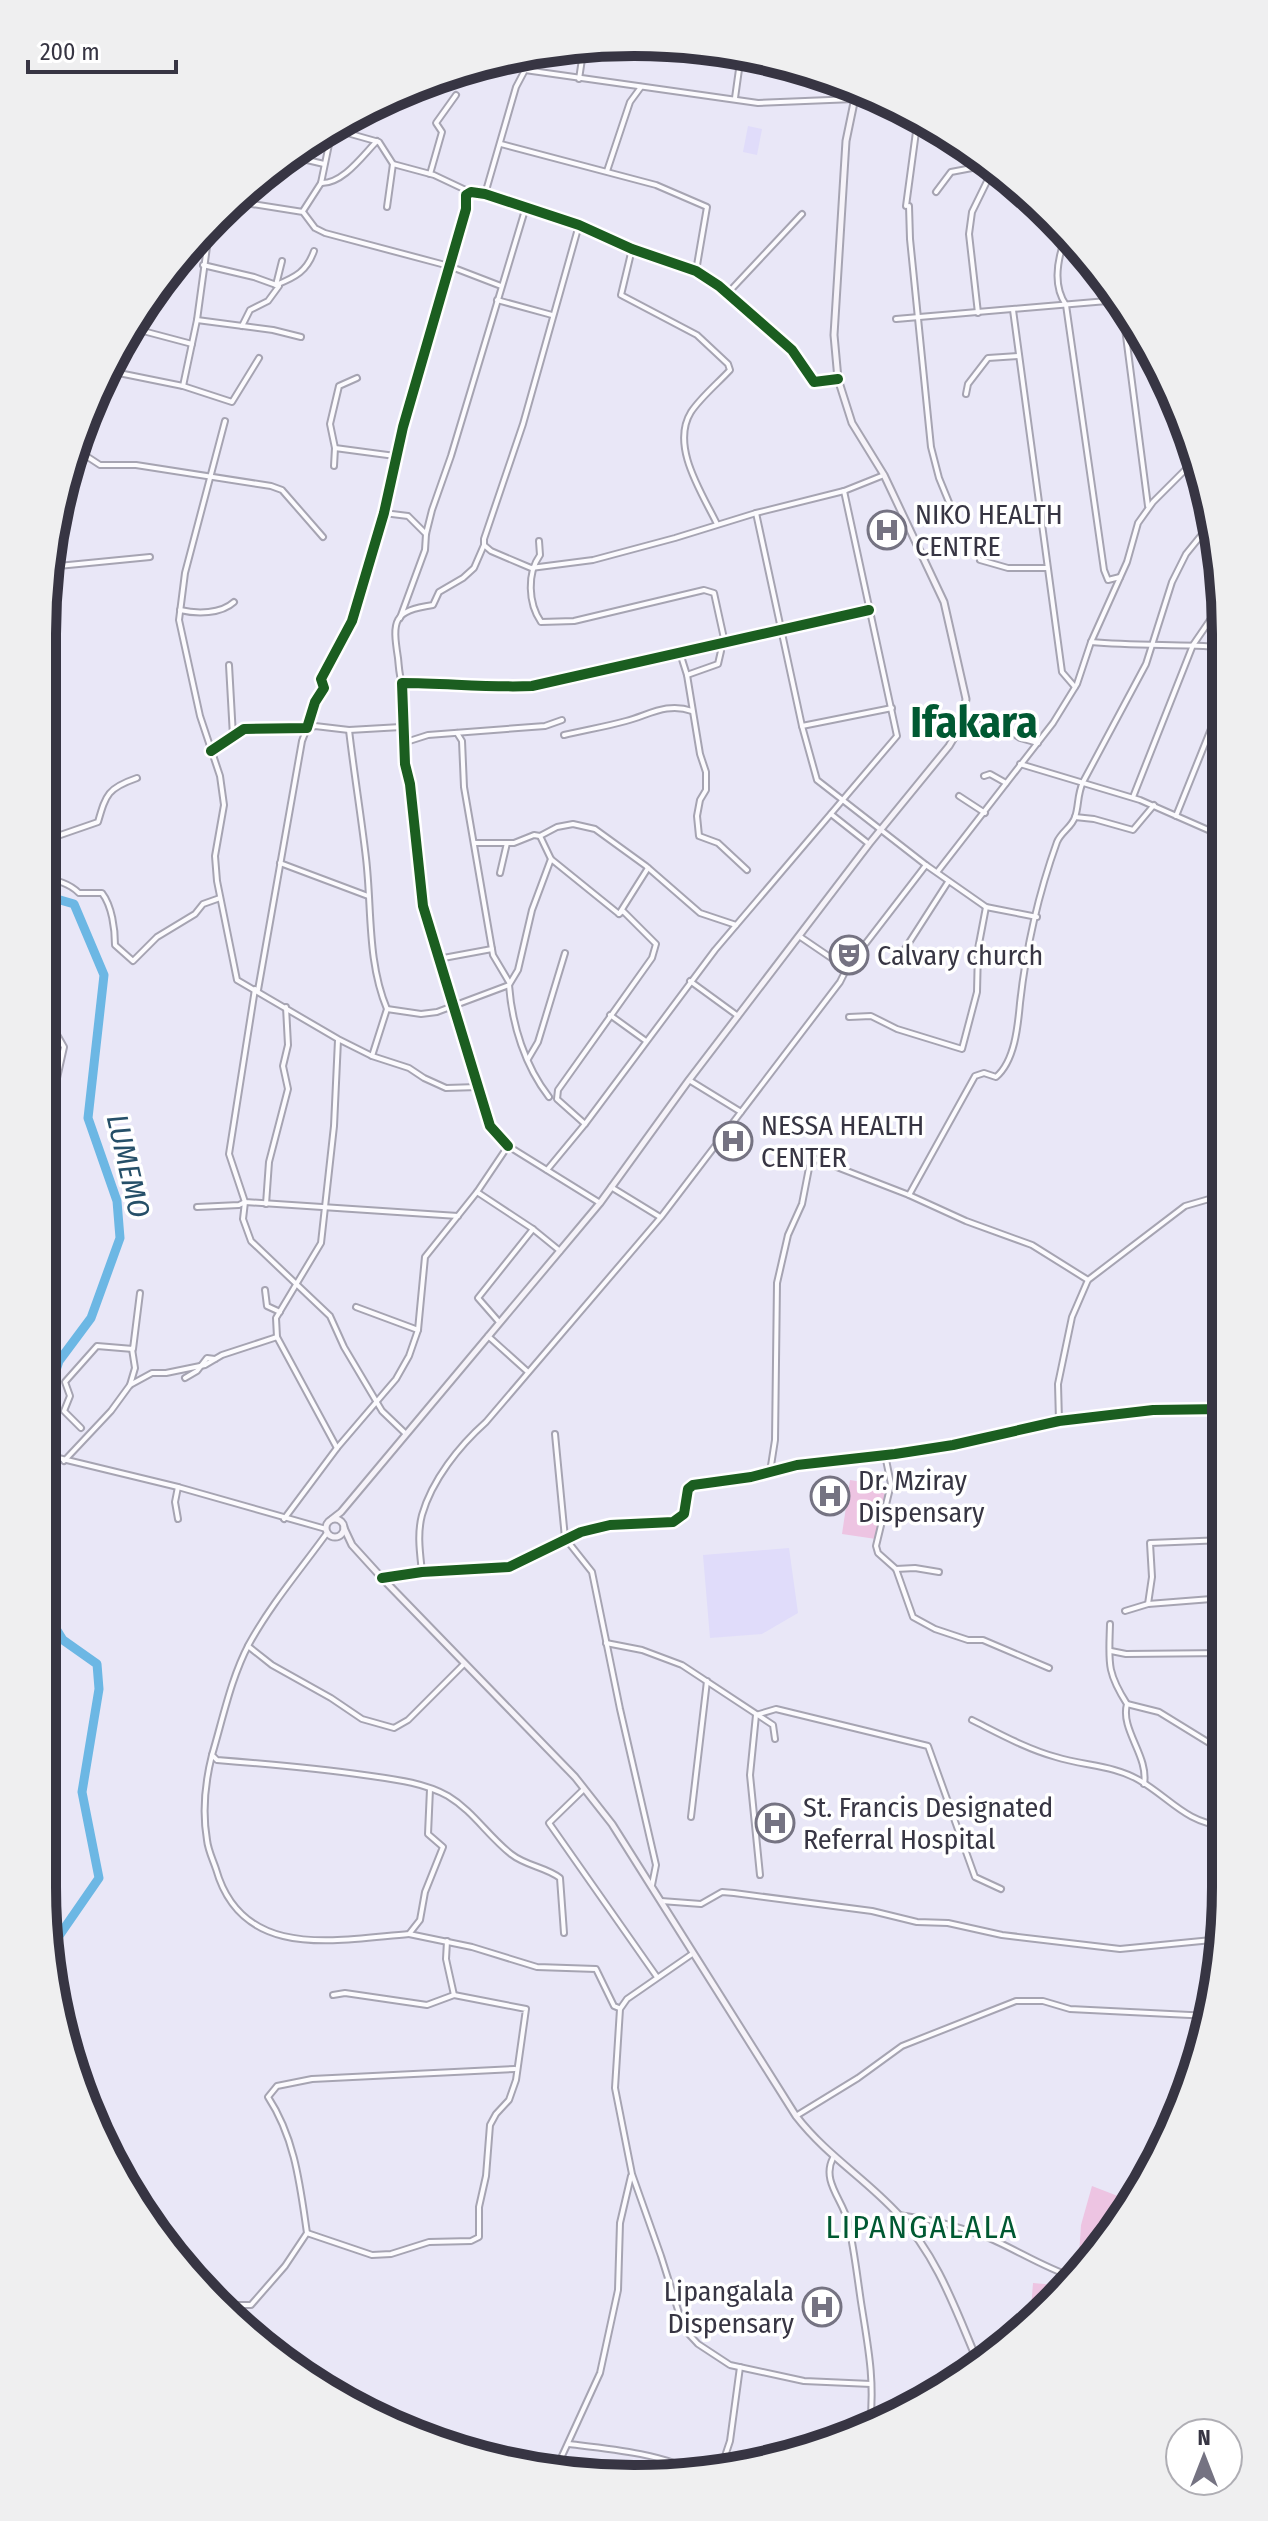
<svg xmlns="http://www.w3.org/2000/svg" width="1268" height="2521" font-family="'Fira Sans Condensed',sans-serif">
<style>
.built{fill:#e0dcfa}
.green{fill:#edc4e2}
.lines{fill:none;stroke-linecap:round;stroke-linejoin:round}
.river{stroke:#6cb7e4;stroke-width:9}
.minor-casing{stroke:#a6a4b2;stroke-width:8}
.secondary-casing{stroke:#a6a4b2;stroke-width:9}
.minor{stroke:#fcfbfe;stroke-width:4}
.secondary{stroke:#f6f3f9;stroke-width:5}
.cycleway-casing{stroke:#fff;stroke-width:15}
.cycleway{stroke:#1b5e20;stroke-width:10}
.labels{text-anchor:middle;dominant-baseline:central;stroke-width:7;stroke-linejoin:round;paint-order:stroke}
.poi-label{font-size:28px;fill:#373543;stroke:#fff;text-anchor:start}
.water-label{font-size:30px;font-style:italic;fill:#254f68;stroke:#fff}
.quarter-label{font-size:32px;letter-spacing:2px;fill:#005932;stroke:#fff}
.town-label{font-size:44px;font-weight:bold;fill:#005932;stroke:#fff}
.rim{fill:none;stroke:#373543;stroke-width:10}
</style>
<rect width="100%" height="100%" fill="#e9e7f7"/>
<g class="built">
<polygon points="748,126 762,129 757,155 743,152"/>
<polygon points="789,1548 798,1613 762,1634 710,1638 703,1555"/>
</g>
<g class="green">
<polygon points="850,1480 886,1486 876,1539 842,1534"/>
<polygon points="1092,2186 1128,2200 1078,2271 1081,2225"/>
<polygon points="1033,2283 1067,2286 1052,2306 1030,2322"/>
</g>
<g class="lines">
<g class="river">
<polyline points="42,1412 59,1361 91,1318 120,1238 117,1201 88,1118 104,975 74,904 43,895"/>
<polyline points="42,1606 63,1640 97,1664 99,1689 82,1792 99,1878 52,1946"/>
</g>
<g class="minor-casing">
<g id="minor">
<polyline points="525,70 528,54"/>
<polyline points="579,79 584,46"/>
<polyline points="735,98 741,55"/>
<polyline points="333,129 379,142 393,164 434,175 470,192"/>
<polyline points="501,144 656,185 707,207 696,271"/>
<polyline points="290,156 324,164"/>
<polyline points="607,171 630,102 641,87"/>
<polyline points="430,174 442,132 436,123 456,95"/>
<path d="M321,183C343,184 363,155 377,141"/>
<polyline points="936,192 951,172 993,164"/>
<polyline points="485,194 516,87 525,70 758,103 854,99 888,100"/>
<polyline points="233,201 303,212 315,228 325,233 449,266 501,286"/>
<polyline points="906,206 918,117"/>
<polyline points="909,206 910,239 931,447 939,478 955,517"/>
<polyline points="387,207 393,164"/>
<polyline points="303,211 321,183 333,125"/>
<polyline points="579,225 523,424 484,539 484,545 491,551 531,568 593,560 675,538 756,513 844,491 884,475"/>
<path d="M1066,236C1058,257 1052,285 1066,305L1104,570L1108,580L1120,577"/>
<path d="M632,249L621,295L697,335L728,364L730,370C718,383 701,397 691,412C670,446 702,493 717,524"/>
<polyline points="203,265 254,277 279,286 268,301 250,310 242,326"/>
<polyline points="1109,283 1114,300"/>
<path d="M276,285C296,277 307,271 314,251"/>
<polyline points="276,285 282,261"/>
<polyline points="727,294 802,214"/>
<polyline points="497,300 552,315"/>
<polyline points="145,305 143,331 192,344"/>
<polyline points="1122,305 1148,506"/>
<polyline points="1013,310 1062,672 1075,687"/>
<polyline points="978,313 969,234 972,212 995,165"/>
<polyline points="896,319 1119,300"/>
<polyline points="197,320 273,330 301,337"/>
<polyline points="104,370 183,386 232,402 259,358"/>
<polyline points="183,386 197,320 210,225"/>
<polyline points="966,394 968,384 988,358 1019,356"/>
<polyline points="225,421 185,573 179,620 200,716 220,776 224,805 215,856 217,881 237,980 338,1039 372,1056 409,1068 424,1078 446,1088 478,1087"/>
<polyline points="1190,442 1193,463"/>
<polyline points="74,448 100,465 136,465 271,486 282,490 323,537"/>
<polyline points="335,448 395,456"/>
<polyline points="334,466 335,448 330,424 339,386 357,378"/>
<polyline points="384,513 408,516 426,534"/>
<polyline points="756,513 802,726 817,780 926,865 986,907 1037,917"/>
<path d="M539,541L540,555C527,573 528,603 541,622L574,621L704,590L714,593L725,643"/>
<polyline points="980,560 1008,568 1047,568"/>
<polyline points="48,567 150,557"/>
<path d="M180,610C197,614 221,614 234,602"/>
<polyline points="400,618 425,550 426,534 432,510 451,456 525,210"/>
<path d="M1091,642C1134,646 1178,644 1221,647"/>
<polyline points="680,653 687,675 700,754 706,772 706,790 700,800 697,816 699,836 718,843 747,870"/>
<polyline points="229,665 233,736"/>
<polyline points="687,675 718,664 721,651 719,644"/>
<path d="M402,683C399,675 399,667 398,658C392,620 393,611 433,605L439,592L463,578L474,568L484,545"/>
<polyline points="983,721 1000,733 1010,731 1020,738 1038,743"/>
<polyline points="802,726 892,708"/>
<path d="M349,730C354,773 361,815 366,858C372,909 367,961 387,1009L372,1056"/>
<polyline points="457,733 462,741 464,787 493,955 509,982"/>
<path d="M564,735C584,730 605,727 626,721C649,715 667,702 692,711"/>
<polyline points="403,743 428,735 545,726 562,720"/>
<polyline points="211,751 244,729 307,728 315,702 324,688 321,679 352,621 384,513 403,427 466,209 466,195 471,192 485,194 579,225 632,249 696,271 719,286 792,350 814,382 838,379"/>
<polyline points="1020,764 1140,800 1222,836"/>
<polyline points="984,776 990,774 1006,783"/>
<polyline points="959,796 985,813"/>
<polyline points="1133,797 1193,645 1221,604"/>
<polyline points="831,814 869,844"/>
<polyline points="1176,816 1221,704"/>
<polyline points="1075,817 1094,819 1133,830 1154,805"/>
<path d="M43,841L98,822C106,794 108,788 137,778"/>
<polyline points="474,843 514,843 534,835 540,836"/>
<polyline points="551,859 619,914 648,868"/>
<polyline points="280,863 368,896"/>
<polyline points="938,871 1053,723 1077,684 1091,642 1127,562 1138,523 1153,502 1195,460"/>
<polyline points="500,873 507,843"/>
<path d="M43,879C56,879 70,884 79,893H102C112,906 115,929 115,945L133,961L157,937L195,914L203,904L220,898"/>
<polyline points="866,943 926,865"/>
<polyline points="903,952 948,882"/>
<polyline points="438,959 492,949"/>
<polyline points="690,981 738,1016"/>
<path d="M509,985C512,1025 525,1066 549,1097"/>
<polyline points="255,989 229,1154 245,1202 458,1216"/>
<polyline points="258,990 302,741 307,728 315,726 349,730 401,727"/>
<polyline points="387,1009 421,1014 437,1012 509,985 518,970 532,910 551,859 540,836 557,827 573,824 595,829 646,866 700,913 736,925"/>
<polyline points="610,1015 646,1041"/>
<polyline points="849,1017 871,1016 897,1029 962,1049 977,992 978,949 986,907"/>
<polyline points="528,1059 538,1042 565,953"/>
<polyline points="43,1066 47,1066 52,1061 58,1066"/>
<polyline points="689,1080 741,1112"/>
<polyline points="43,1089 57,1078 64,1047 43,1010"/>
<polyline points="585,1124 557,1099 558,1090 652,958 656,944 623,911 619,914"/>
<path d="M508,1146L490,1126L423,906L410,784L405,764L402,683C446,683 488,688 532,686L869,610"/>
<polyline points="547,1170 585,1124 715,950 897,736 844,491"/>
<polyline points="611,1187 660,1217"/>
<path d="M909,1195L975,1076L984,1073L996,1077C1015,1061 1018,1025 1020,1003C1026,949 1039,892 1057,842C1061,832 1072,827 1075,817C1079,806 1077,795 1083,782L1146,664L1172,582L1186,554L1212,522"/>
<polyline points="266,1204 269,1162 288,1089 283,1066 288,1045 286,1007"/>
<polyline points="197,1207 239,1205 245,1202 243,1219 251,1241 330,1316 344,1347 382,1411 406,1434"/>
<polyline points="560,1251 533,1229 477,1192 508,1146 600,1203"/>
<polyline points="265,1290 267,1306 280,1312"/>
<polyline points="356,1307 418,1330"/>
<polyline points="499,1322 478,1298 533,1229"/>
<polyline points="488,1336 528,1372"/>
<polyline points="185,1378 197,1371 207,1358 215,1359"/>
<polyline points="130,1385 135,1368 132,1349"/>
<polyline points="1059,1421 1058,1384 1072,1317 1088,1280 1185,1206 1223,1195"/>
<polyline points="81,1428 64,1411 70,1396 65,1382 97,1346 133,1349 140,1293"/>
<polyline points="555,1434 565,1538 592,1572 620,1709 656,1865 652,1885"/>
<polyline points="337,1448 277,1337 276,1318 321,1243 334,1126 338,1040"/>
<polyline points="42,1454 178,1487 326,1529"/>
<polyline points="885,1455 891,1484 876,1546 878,1553 896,1569 913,1617 935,1629 968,1640 983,1640 1049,1668"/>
<polyline points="64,1461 111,1411 130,1385 152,1373 166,1373 205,1365 222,1355 277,1337"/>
<polyline points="770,1472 775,1440 777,1283 788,1235 802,1204 809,1168 816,1159 909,1195 966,1221 1032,1245 1088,1280"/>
<polyline points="178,1519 175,1502 178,1487"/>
<polyline points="284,1519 337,1448 396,1379 409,1356 418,1330 425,1257 477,1192"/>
<path d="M327,1533C301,1569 271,1604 249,1644C231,1678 223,1718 212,1755L217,1760C267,1764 315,1768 364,1775C392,1779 423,1782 448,1796C473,1811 488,1836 511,1854C526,1866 546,1867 560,1878L564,1933"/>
<polyline points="896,1569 915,1568 939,1572"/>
<path d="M422,1572C420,1553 417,1534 422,1515C432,1480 459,1446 486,1422L661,1217L840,982L844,974L843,966L799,936"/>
<polyline points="382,1578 422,1572 509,1567 581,1532 610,1525 673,1522 684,1514 688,1489 693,1485 751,1477 797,1465 895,1454 953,1445 1059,1421 1153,1410 1223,1409"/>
<polyline points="1148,1604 1152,1577 1150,1543 1224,1540"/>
<polyline points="1125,1611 1148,1604 1224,1598"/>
<path d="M1110,1624C1109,1662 1106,1671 1127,1704C1120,1730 1149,1756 1144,1784"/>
<polyline points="606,1643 642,1650 682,1665 773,1725 775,1739"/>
<polyline points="248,1646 272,1665 331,1698 362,1719 394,1728 408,1720 464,1664"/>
<polyline points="1111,1651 1126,1654 1224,1653"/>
<polyline points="1127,1704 1159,1712 1224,1752"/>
<path d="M972,1720C1000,1734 1027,1749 1056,1757C1085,1766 1113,1765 1139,1780C1170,1798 1186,1823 1224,1826"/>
<path d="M212,1755C205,1783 202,1811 207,1840C208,1850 213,1860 216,1869C242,1961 336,1940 409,1934L420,1920L425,1892L443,1847L428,1834L430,1789"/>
<polyline points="584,1789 549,1823 657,1977"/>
<polyline points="691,1817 707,1681"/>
<polyline points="760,1875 750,1775 756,1715 776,1709 928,1746 975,1877 1001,1889"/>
<polyline points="661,1901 701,1904 722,1892 734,1893 872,1911 917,1922 948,1923 1002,1935 1120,1949 1222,1939"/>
<polyline points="409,1934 472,1947 537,1967 596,1969 614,2006 619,2008"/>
<polyline points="447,1941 446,1959 454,1995"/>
<polyline points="692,1954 627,1999 620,2009 615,2088 632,2174 661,2256 684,2329 698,2344 730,2365 804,2381 871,2384"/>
<polyline points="796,2116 858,2078 902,2046 1016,2001 1043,2001 1070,2009 1210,2016"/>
<path d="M833,2158C821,2181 843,2200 848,2222C854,2248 857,2275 861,2302C868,2347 875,2379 870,2426"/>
<path d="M899,2215C930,2219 959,2226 989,2238C1017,2250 1043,2267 1073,2277"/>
<polyline points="307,2233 372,2255 391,2254 429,2242 471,2241 479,2237 479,2207 486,2176 490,2125 496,2114 509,2100 516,2080 526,2009 454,1995 427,2005 345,1993 333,1995"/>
<path d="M226,2305H251L285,2266L307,2233C300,2185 295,2138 268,2097L277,2086L312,2079L515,2069"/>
<path d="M569,2444C602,2448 668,2454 694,2473"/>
<polyline points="556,2469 600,2373 618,2290 620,2223 631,2176"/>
<polyline points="720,2471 730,2441 740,2367"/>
</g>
</g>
<g class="secondary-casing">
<g id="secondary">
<circle cx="335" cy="1528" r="9"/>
<polyline points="332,1519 341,1512 600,1203 689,1080 869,844 949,746 962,724 966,699 944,602 884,475 852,423 838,379 834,335 846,141 857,88"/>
<path d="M344,1528L352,1545L382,1578L575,1777L612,1824L796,2116C827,2156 865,2178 898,2214C937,2256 955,2308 977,2360"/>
</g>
</g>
<use href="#minor" class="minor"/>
<use href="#secondary" class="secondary"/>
<g class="cycleway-casing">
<g id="cycleway">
<polyline points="211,751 244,729 307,728 315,702 324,688 321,679 352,621 384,513 403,427 466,209 466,195 471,192 485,194 579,225 632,249 696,271 719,286 792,350 814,382 838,379"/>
<path d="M508,1146L490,1126L423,906L410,784L405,764L402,683C446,683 488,688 532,686L869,610"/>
<polyline points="382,1578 422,1572 509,1567 581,1532 610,1525 673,1522 684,1514 688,1489 693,1485 751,1477 797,1465 895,1454 953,1445 1059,1421 1153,1410 1223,1409"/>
</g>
</g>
<use href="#cycleway" class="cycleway"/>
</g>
<defs>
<g id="hospital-ring" transform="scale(2)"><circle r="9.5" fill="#fff" stroke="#757382" stroke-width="1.5"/><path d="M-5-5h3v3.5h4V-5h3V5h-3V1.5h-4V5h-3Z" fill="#757382"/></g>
<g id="theatre-ring" transform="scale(2)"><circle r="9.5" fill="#fff" stroke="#757382" stroke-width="1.5"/><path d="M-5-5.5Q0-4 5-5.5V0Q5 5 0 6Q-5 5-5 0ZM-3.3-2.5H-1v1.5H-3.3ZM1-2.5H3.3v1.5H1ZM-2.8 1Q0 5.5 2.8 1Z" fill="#757382"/></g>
</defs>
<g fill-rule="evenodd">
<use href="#hospital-ring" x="887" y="530"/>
<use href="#theatre-ring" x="849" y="955"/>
<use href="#hospital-ring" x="733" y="1141"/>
<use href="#hospital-ring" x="830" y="1496"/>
<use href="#hospital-ring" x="775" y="1823"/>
<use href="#hospital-ring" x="822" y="2307"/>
</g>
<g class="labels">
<g class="poi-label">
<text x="915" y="514">NIKO HEALTH<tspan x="915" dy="32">CENTRE</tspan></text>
<text x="877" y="955">Calvary church</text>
<text x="761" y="1125">NESSA HEALTH<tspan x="761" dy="32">CENTER</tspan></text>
<text x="858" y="1480">Dr. Mziray<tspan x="858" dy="32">Dispensary</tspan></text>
<text x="803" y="1807">St. Francis Designated<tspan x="803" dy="32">Referral Hospital</tspan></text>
<text x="794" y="2291" text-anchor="end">Lipangalala<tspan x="794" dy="32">Dispensary</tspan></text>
</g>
<g class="water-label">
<text transform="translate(128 1166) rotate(77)">LUMEMO</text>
</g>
<g class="quarter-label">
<text x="922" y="2227">LIPANGALALA</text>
</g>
<g class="town-label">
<text x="974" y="722">Ifakara</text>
</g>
</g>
<path d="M0 0H1268V2521H0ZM634 56H634A578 578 0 0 1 1212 634V1887A578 578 0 0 1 634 2465H634A578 578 0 0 1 56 1887V634A578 578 0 0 1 634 56Z" fill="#efeff0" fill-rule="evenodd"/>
<path class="rim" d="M634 56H634A578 578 0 0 1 1212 634V1887A578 578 0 0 1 634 2465H634A578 578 0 0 1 56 1887V634A578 578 0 0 1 634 56Z"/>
<g transform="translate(1204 2457)"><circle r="38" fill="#ffffff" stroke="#afaeb4" stroke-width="2"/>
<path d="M0-6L14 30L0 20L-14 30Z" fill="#757382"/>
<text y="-12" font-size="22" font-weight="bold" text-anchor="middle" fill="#373543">N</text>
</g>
<path d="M28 60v12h148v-12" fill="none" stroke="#373543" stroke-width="4"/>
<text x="40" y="60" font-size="24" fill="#373543" stroke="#ffffff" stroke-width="6" paint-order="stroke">200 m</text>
</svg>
